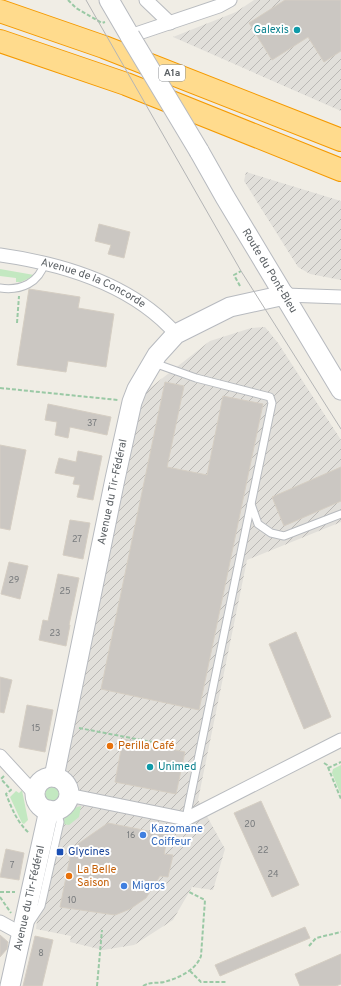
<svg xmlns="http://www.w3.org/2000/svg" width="341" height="986" font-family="Overpass,sans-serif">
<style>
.industrial{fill:url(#industrial-furrows)}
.green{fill:#c3e8c1}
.building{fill:#cbc7c2;stroke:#d5cec3}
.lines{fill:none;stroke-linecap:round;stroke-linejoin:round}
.lane-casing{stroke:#b8bbbf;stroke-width:9}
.street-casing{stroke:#b8bbbf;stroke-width:15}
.secondary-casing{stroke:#b7babf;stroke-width:21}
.highway-casing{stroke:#f59a00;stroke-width:24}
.path{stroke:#9ac9a5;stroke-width:2;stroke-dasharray:4 2;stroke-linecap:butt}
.lane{stroke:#fff;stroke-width:7}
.street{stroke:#fff;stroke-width:13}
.secondary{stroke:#fff;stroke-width:19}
.highway{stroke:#ffdb8d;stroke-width:22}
.tram{stroke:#b4b5b6;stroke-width:1}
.secondary-bridge-casing{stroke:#b7babf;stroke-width:21;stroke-linecap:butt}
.secondary-bridge{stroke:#fff;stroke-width:19}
.culture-dot{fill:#0f9aa8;stroke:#fff;stroke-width:1.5}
.food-dot{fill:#e8710a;stroke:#fff;stroke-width:1.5}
.shop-dot{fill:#3f7fe0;stroke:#fff;stroke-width:1.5}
.transit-dot{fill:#1a4fb4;stroke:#fff;stroke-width:1.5}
.labels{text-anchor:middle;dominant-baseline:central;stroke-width:4;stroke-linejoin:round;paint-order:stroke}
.number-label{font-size:9px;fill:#787b7d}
.shield{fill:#fff;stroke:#8e9194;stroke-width:1}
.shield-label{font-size:10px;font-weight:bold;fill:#5d6266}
.culture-label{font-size:11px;fill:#0d838f;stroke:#fff;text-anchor:end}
.street-label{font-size:11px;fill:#5d6266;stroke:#fff}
.food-label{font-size:11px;fill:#c56008;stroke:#fff;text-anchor:start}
.shop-label{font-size:11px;fill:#366cbe;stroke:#fff;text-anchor:start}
.transit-label{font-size:11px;fill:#164399;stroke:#fff;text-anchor:start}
</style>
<defs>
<pattern id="industrial-furrows" width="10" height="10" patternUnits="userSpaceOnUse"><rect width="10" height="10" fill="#e1dfda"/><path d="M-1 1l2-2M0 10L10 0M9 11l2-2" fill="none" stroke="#bab8b5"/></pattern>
</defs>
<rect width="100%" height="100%" fill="#f0ede5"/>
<g class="industrial">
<polygon points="254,0 341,0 341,111 173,37 236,12"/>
<polygon points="246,172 341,201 341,280 310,274 298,267 244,181"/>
<polygon points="265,327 278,343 341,440 341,522 247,560 198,800 225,849 213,890 192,887 173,920 134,945 103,950 70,942 71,936 36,929 54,777 132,402 210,341 251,328"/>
</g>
<g class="green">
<polygon points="0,269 34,275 34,276 21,282 16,282 16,278 0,276"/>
<polygon points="341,765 341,795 332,773 333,769"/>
<circle cx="52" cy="794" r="7"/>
<polygon points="22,790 28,820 24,824 22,823 10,797 16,791 19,793"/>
<path d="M81,806L79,817L69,825L63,824C64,815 71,808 81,806Z"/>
</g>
<g class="building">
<polygon points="285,0 341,0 341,51 324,62 308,37 272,60 249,23"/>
<polygon points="99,224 130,232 124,258 108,254 111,245 95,241"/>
<polygon points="29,289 80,297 78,308 114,314 106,367 68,361 66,372 17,365"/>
<polygon points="165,382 184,386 167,467 207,475 223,396 263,404 199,710 101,689"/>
<polygon points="48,404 111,417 107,435 70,427 68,438 55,435 57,422 45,420"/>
<polygon points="0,445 26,450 10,530 0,528"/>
<polygon points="78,451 102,456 93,500 77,497 80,485 73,484 75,477 55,473 59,458 76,462"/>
<polygon points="341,467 341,501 284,526 272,497"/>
<polygon points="70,520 90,523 83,559 63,555"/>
<polygon points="9,562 28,566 20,599 1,594"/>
<polygon points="58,574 79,578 69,625 70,625 66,646 39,640 43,620 48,621"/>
<polygon points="296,632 331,717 304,729 269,644"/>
<polygon points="0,677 12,680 4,713 0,712"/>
<polygon points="27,705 53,710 45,752 19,747"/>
<polygon points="123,739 185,752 176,794 115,782"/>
<polygon points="261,801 299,885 272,897 234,813"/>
<polygon points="108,823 168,835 164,854 173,855 168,877 160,876 146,898 130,909 115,915 60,907 72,848"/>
<polygon points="6,849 24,853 19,880 0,877"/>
<polygon points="305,927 310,938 220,976 215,965"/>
<polygon points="0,935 8,942 7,949 0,957"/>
<polygon points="35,936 53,940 42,986 23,986"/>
<polygon points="341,954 341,984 336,986 300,986 295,974"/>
</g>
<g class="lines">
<g class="lane-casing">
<g id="lane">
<path d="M0,288C21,291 39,283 45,262"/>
<polyline points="154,363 196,378 270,397 272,403 251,504 258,524 271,533 284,536 341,514"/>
<polyline points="186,818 251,504"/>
<polyline points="31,921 41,906 60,822 57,810"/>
</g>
</g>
<g class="street-casing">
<g id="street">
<polyline points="146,0 170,23"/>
<polyline points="130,36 219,6 230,0"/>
<path id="s1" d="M0,255C64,264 132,284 176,334"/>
<polyline points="285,295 341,297"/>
<polyline points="0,756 35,794"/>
<polyline points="68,795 186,819 341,740"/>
<polyline points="0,922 22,934"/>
</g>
</g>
<g class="secondary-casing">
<g id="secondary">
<polyline points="109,0 130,36"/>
<path id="s2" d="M199,151L225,197L341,390"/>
<path id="s3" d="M54,777L115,479L132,402L137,389L157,355L176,334L230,307L285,295"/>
<circle cx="52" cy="794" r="17"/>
<path id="s4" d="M10,986L49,810"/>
</g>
</g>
<g class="highway-casing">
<g id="highway">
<polyline points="0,11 104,47 341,140"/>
<polyline points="0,41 126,84 341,170"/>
</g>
</g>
<g class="path">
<polyline points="68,0 76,8 102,23 105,22"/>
<polyline points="240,286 234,275 241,271"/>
<polyline points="17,323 19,296"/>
<polyline points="0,388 118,400"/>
<polyline points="79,728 157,743"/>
<polyline points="324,763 327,765 341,799"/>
<polyline points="328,768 341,762"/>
<path d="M4,776L1,779L11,790L6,794C12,809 17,822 29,833"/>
<polyline points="0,892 15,892"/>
<polyline points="0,897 11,913"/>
<polyline points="309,946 316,938 341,932"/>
<polyline points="190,971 201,982 226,982"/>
<polyline points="97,986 102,930"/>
<path d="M143,986C152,981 155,984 164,982C179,978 196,970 201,956L205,900L189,892"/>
</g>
<use href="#lane" class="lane"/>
<use href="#street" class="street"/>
<use href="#secondary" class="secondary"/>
<use href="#highway" class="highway"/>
<polyline class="tram" points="86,0 241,271 341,429"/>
<g class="secondary-bridge-casing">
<polyline id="secondary-bridge" points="130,36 199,151"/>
</g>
<use href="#secondary-bridge" class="secondary-bridge"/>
</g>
<g class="culture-dot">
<circle cx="297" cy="30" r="4"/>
<circle cx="150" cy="767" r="4"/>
</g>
<g class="food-dot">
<circle cx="110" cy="746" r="4"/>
<circle cx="69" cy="876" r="4"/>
</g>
<g class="shop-dot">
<circle cx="143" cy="835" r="4"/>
<circle cx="124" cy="886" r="4"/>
</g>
<rect class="transit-dot" x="56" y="848" width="8" height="8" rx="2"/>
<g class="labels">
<g class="number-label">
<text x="92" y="423">37</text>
<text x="77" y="539">27</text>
<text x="14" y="580">29</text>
<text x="65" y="591">25</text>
<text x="55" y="633">23</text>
<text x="36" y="728">15</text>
<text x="250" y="824">20</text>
<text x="131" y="835">16</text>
<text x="263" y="850">22</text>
<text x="12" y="865">7</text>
<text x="273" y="874">24</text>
<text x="72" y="900">10</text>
<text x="41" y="953">8</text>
</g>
<rect class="shield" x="159" y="65" width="26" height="16" rx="3"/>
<g class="shield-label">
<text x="172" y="73">A1a</text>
</g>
<g class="culture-label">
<text x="289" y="30">Galexis</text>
<text x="158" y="767" text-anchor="start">Unimed</text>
</g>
<g class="street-label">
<text stroke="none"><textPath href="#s2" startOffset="139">Route du Pont-Bleu</textPath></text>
<text stroke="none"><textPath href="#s1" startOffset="98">Avenue de la Concorde</textPath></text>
<text stroke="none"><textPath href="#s3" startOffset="291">Avenue du Tir-Fédéral</textPath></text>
<text stroke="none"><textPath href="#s4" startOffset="90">Avenue du Tir-Fédéral</textPath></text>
</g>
<g class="food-label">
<text x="118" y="746">Perilla Café</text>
<text x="77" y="870">La Belle<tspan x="77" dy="13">Saison</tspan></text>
</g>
<g class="shop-label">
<text x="151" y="829">Kazomane<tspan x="151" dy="13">Coiffeur</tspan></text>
<text x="132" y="886">Migros</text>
</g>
<g class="transit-label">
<text x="68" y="852">Glycines</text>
</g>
</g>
</svg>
